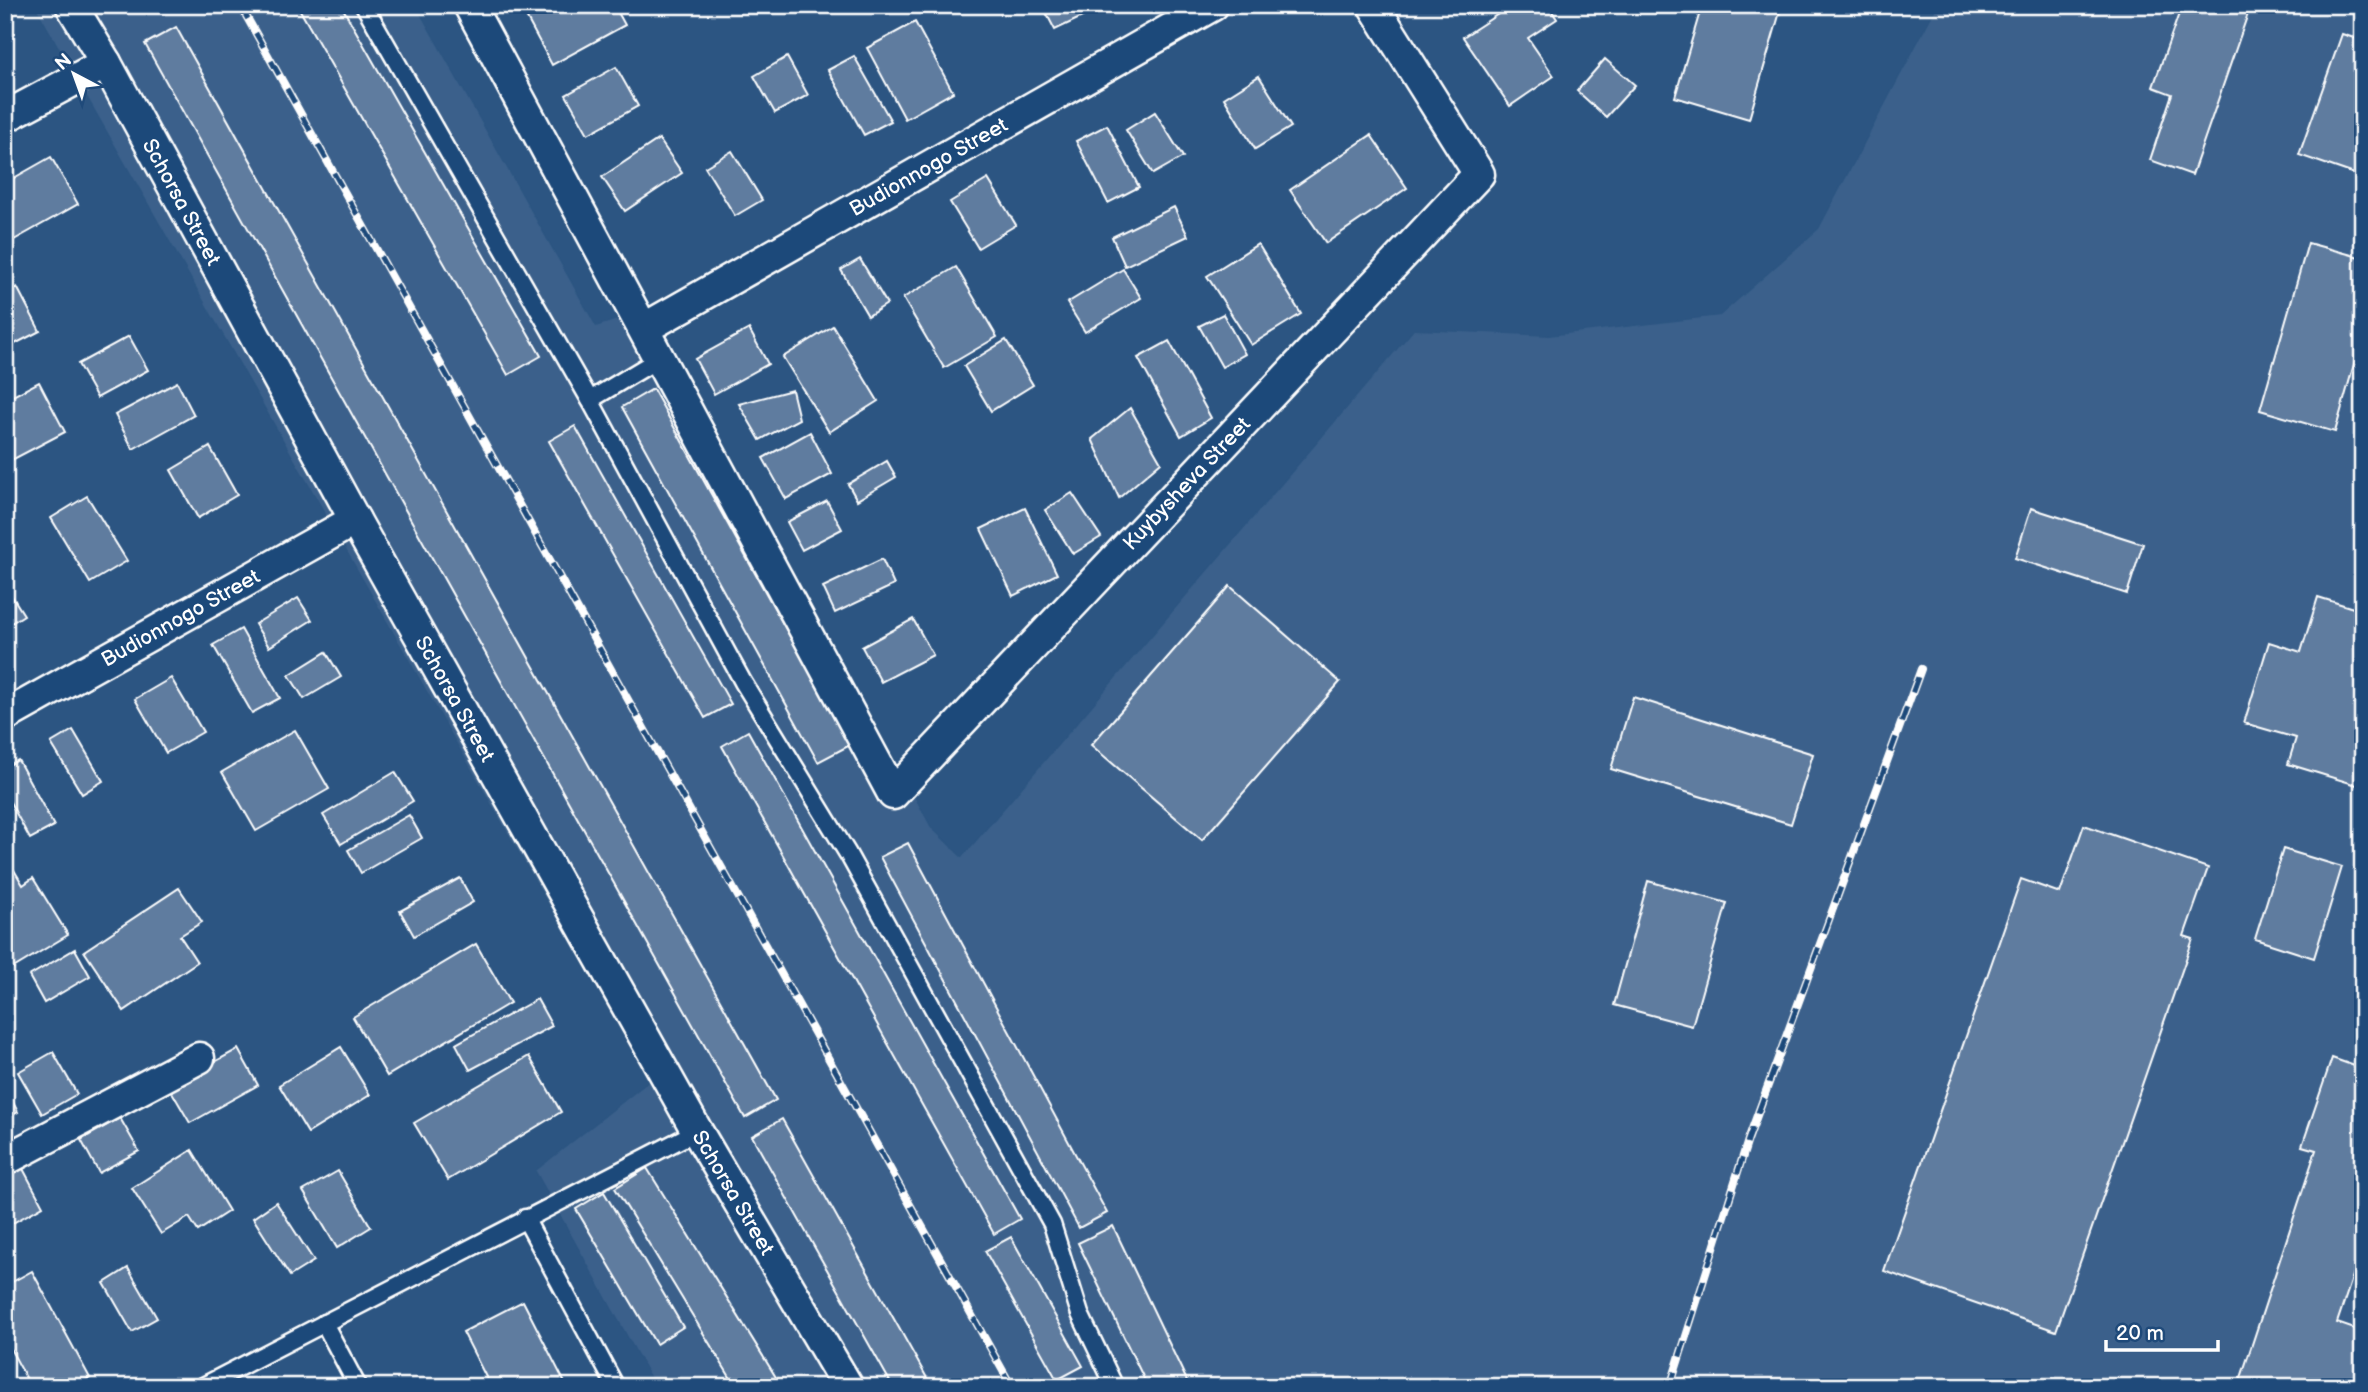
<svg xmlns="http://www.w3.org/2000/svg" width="2368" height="1392" font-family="'Balsamiq Sans',sans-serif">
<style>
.built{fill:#3b618b}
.building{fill:#5e7c9f;stroke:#fff;stroke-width:2}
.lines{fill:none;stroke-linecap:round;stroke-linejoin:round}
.lane-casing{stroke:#fff;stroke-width:21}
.street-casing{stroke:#fff;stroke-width:35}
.lane{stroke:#1f4a7a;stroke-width:16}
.street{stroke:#1f4a7a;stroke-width:30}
.rail-casing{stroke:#fff;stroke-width:8}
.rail{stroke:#1f4a7a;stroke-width:5;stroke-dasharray:16;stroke-linecap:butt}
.labels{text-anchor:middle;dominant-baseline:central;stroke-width:6;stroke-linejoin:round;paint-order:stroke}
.street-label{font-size:21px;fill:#fff;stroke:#1f4a7a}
</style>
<rect width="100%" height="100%" fill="#2c5582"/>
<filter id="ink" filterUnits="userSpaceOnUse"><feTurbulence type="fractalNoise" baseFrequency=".0143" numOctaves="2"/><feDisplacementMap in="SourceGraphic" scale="14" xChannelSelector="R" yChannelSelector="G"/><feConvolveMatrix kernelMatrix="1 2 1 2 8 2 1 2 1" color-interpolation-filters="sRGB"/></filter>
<g filter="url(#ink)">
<polygon class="built" points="35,5 415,5 596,327 651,309 931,828 962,858 1414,330 1549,336 1720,316 1819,229 1938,5 2363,5 2363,1387 656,1387 536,1171 650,1081"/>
<g class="building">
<polygon points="297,5 341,5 541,356 508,375"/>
<polygon points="533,5 614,5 625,25 552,65 523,11"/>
<polygon points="1042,5 1102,5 1103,7 1055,30"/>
<polygon points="1512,5 1548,5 1557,19 1528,38 1554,76 1510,106 1463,37"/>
<polygon points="1702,5 1782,5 1749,119 1675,97"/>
<polygon points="2182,5 2251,5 2192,175 2150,160 2172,94 2153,87"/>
<polygon points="915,22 953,92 905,119 867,48"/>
<polygon points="176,27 776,1100 745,1118 145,44"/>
<polygon points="2342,34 2363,41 2363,177 2299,155"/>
<polygon points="854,56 891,121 864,135 828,70"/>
<polygon points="787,57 808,95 775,113 754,76"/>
<polygon points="1605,59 1635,85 1606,117 1577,91"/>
<polygon points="616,67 638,106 588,134 566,95"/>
<polygon points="1259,76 1291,127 1255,149 1224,98"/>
<polygon points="1155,112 1183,157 1153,174 1126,130"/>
<polygon points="1107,125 1139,187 1108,203 1076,141"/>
<polygon points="1371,135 1407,188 1326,243 1290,190"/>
<polygon points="659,139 682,173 625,211 602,177"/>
<polygon points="732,151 762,200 735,216 705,167"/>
<polygon points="51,157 78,204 14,240 5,224 5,183"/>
<polygon points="988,179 1016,225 978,248 950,202"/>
<polygon points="1174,207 1188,236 1125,266 1112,237"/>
<polygon points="2308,243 2363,258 2363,332 2335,432 2260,410"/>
<polygon points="1258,244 1301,314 1251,345 1207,276"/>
<polygon points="860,259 887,304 868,316 841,270"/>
<polygon points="956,267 997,337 944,368 903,298"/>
<polygon points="1123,269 1141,298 1085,332 1067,303"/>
<polygon points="17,287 40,331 5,349 5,293"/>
<polygon points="1223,314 1245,354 1222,367 1199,326"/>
<polygon points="833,326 878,401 829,432 783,357"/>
<polygon points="749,329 768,364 714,394 695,359"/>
<polygon points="129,336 148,370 97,398 78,364"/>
<polygon points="1006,340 1033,385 991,411 964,366"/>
<polygon points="1169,341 1211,418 1181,436 1138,358"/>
<polygon points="39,382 65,432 8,462 5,457 5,400"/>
<polygon points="177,382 194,415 133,449 115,415"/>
<polygon points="653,389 850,745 818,762 622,407"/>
<polygon points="792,390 799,419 760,440 739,404"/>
<polygon points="1130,408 1161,462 1119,498 1092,439"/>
<polygon points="575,426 731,704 705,718 549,441"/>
<polygon points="810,432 832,474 786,499 763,458"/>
<polygon points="210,447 237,495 198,518 171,470"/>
<polygon points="887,461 896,477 857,500 848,484"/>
<polygon points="1072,493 1101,537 1073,554 1045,510"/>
<polygon points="87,496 127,561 90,583 51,518"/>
<polygon points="827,501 842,529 802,550 787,522"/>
<polygon points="1025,508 1057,574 1013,596 981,529"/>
<polygon points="2031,508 2143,544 2127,594 2015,558"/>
<polygon points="882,559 894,585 835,613 823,587"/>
<polygon points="5,585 24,615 5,627"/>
<polygon points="1230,586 1340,682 1202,840 1091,745"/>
<polygon points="2318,597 2363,611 2363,787 2288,764 2296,738 2244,723 2269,642 2301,652"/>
<polygon points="298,598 312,620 269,647 255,624"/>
<polygon points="913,619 933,655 881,682 862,647"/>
<polygon points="241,629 280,698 252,713 213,645"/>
<polygon points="326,652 341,677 304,699 289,675"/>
<polygon points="171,678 203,732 166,753 135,699"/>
<polygon points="1633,697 1813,754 1791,824 1611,769"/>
<polygon points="73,730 103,781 82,794 51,743"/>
<polygon points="295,730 329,789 256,831 222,772"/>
<polygon points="748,731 1020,1219 994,1234 722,746"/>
<polygon points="18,760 54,826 30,839 5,793 5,767"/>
<polygon points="395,772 413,801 341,844 323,815"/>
<polygon points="409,815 422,838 361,873 348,850"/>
<polygon points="2084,825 2208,868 2184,936 2193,939 2056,1331 1884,1271 2021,879 2060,893"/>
<polygon points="908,843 1107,1213 1079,1228 880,857"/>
<polygon points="2283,849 2342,867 2314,958 2255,939"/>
<polygon points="14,870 23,885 33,878 68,935 5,973 5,875"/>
<polygon points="460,878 473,902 414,936 400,911"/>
<polygon points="1648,881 1727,903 1692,1026 1614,1005"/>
<polygon points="179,888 202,922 180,936 197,962 124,1011 84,951"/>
<polygon points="476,944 510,1003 387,1076 353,1017"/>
<polygon points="75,949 90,976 44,1003 29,976"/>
<polygon points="537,999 552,1026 470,1070 456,1044"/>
<polygon points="341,1047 370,1095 308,1133 279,1085"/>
<polygon points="238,1049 258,1085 190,1123 169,1087"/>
<polygon points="53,1052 77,1094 42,1114 18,1072"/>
<polygon points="529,1056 561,1112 448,1180 414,1123"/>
<polygon points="2332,1058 2363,1069 2363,1246 2337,1323 2363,1332 2363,1387 2238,1387 2316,1150 2302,1146"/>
<polygon points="5,1087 18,1112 5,1119"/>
<polygon points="120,1118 139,1151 99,1173 81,1140"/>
<polygon points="782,1119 932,1387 893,1387 752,1136"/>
<polygon points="192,1150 229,1211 198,1231 189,1217 161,1234 132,1188"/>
<polygon points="20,1163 43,1206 11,1224 5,1214 5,1171"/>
<polygon points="647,1168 782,1387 736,1387 615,1188"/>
<polygon points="338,1171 371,1227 337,1248 303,1191"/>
<polygon points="604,1192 683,1327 656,1344 576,1209"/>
<polygon points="276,1202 314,1261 290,1276 253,1218"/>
<polygon points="1113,1226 1190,1387 1148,1387 1078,1243"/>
<polygon points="1011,1237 1083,1366 1057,1380 985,1251"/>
<polygon points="128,1268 157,1318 132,1332 104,1283"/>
<polygon points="32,1271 90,1378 73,1387 31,1387 5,1339 5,1286"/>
<polygon points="523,1301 567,1387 491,1387 463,1332"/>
</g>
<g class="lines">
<g class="lane-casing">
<g id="lane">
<polyline points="364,5 590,400"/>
<polyline points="660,358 590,400 743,682 848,854 1052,1224 1080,1314 1115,1387"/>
<polyline points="525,1218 616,1387"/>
<polyline points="324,1323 358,1387"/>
<polyline points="201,1387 697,1131"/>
</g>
</g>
<g class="street-casing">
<g id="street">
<path id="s1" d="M71,5L106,63L355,520L697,1131L848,1387"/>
<path id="s2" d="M469,5L893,794L1479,174L1373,5"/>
<polyline points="5,117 106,63"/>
<path id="s3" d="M645,328L1213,5"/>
<path id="s4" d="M5,716L355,520"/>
<polyline points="5,1160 199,1058"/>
</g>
</g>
<use href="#lane" class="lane"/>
<use href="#street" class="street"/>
<g class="rail-casing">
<g id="rail">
<polyline points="240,5 1012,1387"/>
<polyline points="1670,1387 1748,1140 1921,669"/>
</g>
</g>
<use href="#rail" class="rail"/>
</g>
</g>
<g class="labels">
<g class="street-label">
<text stroke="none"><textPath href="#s3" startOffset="326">Budionnogo Street</textPath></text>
<text stroke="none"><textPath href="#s1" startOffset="226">Schorsa Street</textPath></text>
<text stroke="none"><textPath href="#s2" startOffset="1323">Kuybysheva Street</textPath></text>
<text stroke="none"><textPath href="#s4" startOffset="201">Budionnogo Street</textPath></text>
<text stroke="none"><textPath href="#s1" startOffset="793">Schorsa Street</textPath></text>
<text stroke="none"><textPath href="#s1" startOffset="1360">Schorsa Street</textPath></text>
</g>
</g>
<rect width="2368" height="1392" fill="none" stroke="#1f4a7a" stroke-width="28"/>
<rect x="14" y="14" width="2340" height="1364" fill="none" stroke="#fff" stroke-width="2.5" filter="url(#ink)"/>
<g transform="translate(74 74) rotate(319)" stroke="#1f4a7a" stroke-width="5" paint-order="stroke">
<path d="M0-5L12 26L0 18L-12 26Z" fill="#ffffff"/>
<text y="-10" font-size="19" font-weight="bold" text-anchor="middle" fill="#ffffff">N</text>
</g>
<path d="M2106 1340v10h112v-10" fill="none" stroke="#ffffff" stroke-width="3.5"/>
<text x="2116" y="1340" font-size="21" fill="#ffffff" stroke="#1f4a7a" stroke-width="5" paint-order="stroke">20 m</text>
</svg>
